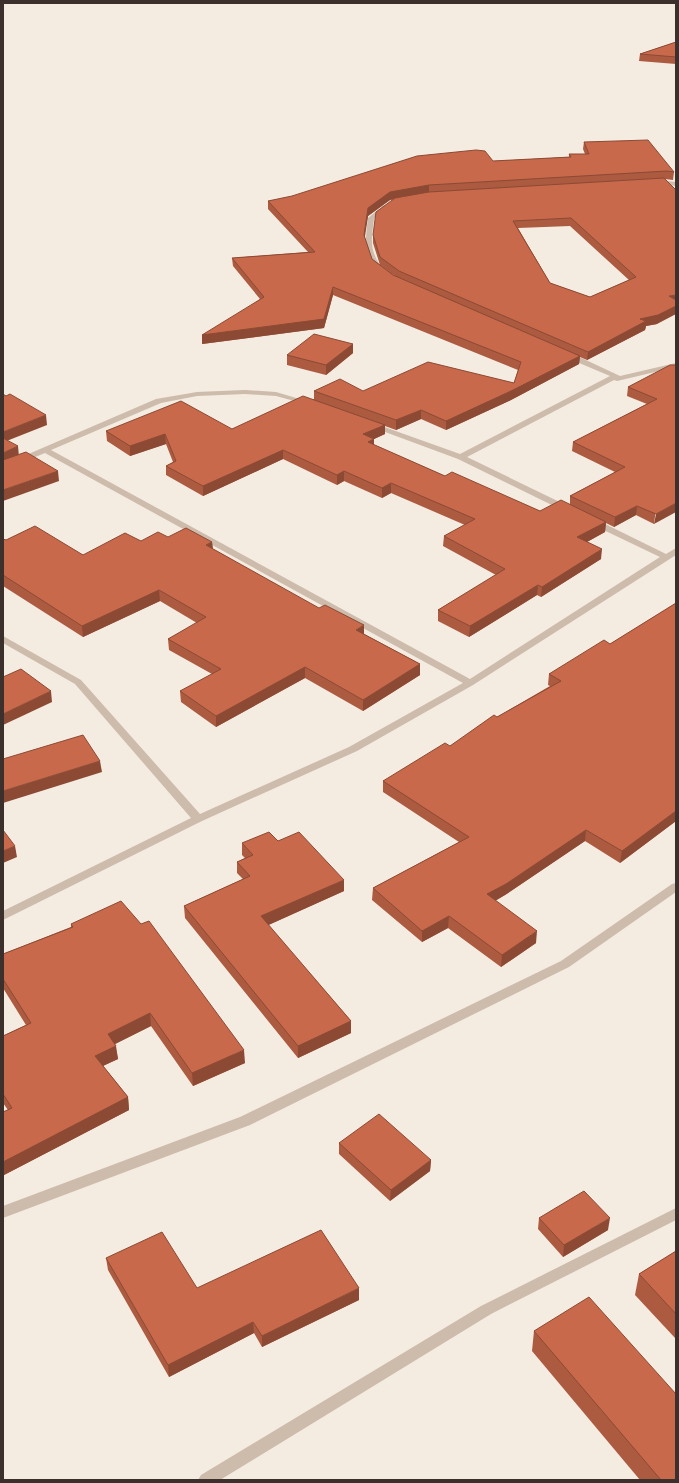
<svg xmlns="http://www.w3.org/2000/svg" width="679" height="1483" font-family="'Asap Condensed',sans-serif">
<style>
.lines{fill:none;stroke-linecap:round;stroke-linejoin:round}
.minor{fill:#cdbbac;fill-rule:evenodd}
.wall{fill:#ac5a40;fill-rule:evenodd}
.shaded-wall{fill:#8c4a34}
.building{fill:#c8694b;stroke:#8c4a34;fill-rule:evenodd}
</style>
<rect width="100%" height="100%" fill="#f4ebe1"/>
<g class="lines">
<g class="minor">
<polygon points="656,180 676,182 676,186 654,183 653,182"/>
<path d="M384,205L389,206L374,219C371,241 369,252 384,270L381,272C361,264 366,235 368,218Z"/>
<polygon points="565,353 571,353 620,376 676,363 676,367 617,381 614,380 467,457 570,507 570,511 564,511 458,459 369,426 370,424 376,424 460,454 610,376 565,357"/>
<polygon points="245,390 276,392 313,403 309,405 276,396 245,394 197,396 161,403 51,450 470,679 660,557 591,524 591,520 597,520 666,554 676,548 676,555 473,685 357,751 202,821 3,920 3,911 191,818 75,684 3,643 3,636 81,680 200,814 349,747 463,683 45,453 3,470 3,465 156,399 197,392"/>
<polygon points="676,883 676,892 569,967 250,1125 3,1218 3,1206 240,1117 561,961 672,884"/>
<polygon points="676,1208 676,1220 491,1314 220,1480 198,1480 201,1475 481,1306"/>
</g>
</g>
<g class="wall">
<polygon points="676,42 676,64 639,61 640,54"/>
<path d="M584,142L674,172L673,180L665,179L657,324L646,326L645,330L587,360L580,357L579,364L511,400L446,430L421,419L396,430L385,426V434L374,439V445L445,476L540,511L570,504V496L615,472L572,451L573,442L647,404L627,396L628,387L675,365L654,524L636,515L614,527L606,523L605,532L587,542L601,559L541,597L537,595L469,637L438,621V610L496,575L443,546L444,536L465,525L391,493L382,498L344,481L337,485L283,459L203,496L166,475V466L173,462L166,444L130,456L107,441L106,431L232,429L314,399V391H363L514,383L518,370L333,295L324,328L202,344L260,299L233,266L232,258L308,252L268,209V201L493,161L569,157V154H585L583,149ZM393,199L373,235V243L380,265L394,275L372,259L364,237L368,216L390,200ZM570,226L629,280L590,297L550,283L518,228Z"/>
<polygon points="676,180 676,189 675,187"/>
<polygon points="353,344 353,353 326,375 287,365 287,355"/>
<polygon points="168,537 212,542 213,549 364,634 420,664 420,675 363,711 305,678 216,727 181,702 180,691 212,674 169,650 168,639 197,623 160,601 83,637 3,586 3,539 6,540 83,555 141,541"/>
<polygon points="676,603 676,821 620,863 585,841 505,895 495,901 536,943 501,967 448,928 422,942 372,900 373,888 459,842 383,792 383,781 450,746 497,717 550,686 548,685 549,674 610,644"/>
<polygon points="278,841 344,891 268,925 351,1021 351,1033 298,1058 185,918 184,906 243,879 237,873 237,862 245,858 242,855 242,843"/>
<polygon points="71,924 245,1063 193,1086 151,1026 115,1044 118,1059 103,1066 128,1097 129,1110 4,1175 3,1174 3,1112 8,1110 3,1103 3,1036 26,1025 3,988 3,954 71,927"/>
<polygon points="339,1143 431,1160 430,1171 390,1201 339,1154"/>
<polygon points="539,1218 608,1230 563,1257 538,1229"/>
<polygon points="676,1251 676,1339 635,1295 639,1274"/>
<polygon points="106,1258 197,1288 359,1300 262,1347 254,1333 169,1377 108,1270"/>
<polygon points="534,1331 676,1480 640,1480 532,1351"/>
</g>
<g class="shaded-wall">
<polygon points="429,185 429,193 390,200 368,216 364,243 364,235 368,208 390,192"/>
<polygon points="333,287 333,295 324,328 202,344 202,335"/>
<polygon points="676,295 676,303 669,296"/>
<polygon points="676,306 676,314 657,324 646,326 645,330 587,360 588,352 640,319"/>
<polygon points="353,344 353,353 326,375 326,365"/>
<polygon points="580,356 579,364 511,400 446,430 446,421"/>
<polygon points="421,410 421,419 396,430 396,420"/>
<polygon points="46,415 47,425 4,442 3,446 3,432"/>
<polygon points="385,425 385,434 374,439 374,449 368,452 363,434"/>
<polygon points="165,434 166,444 130,456 130,446"/>
<polygon points="18,446 19,457 3,463 3,453"/>
<polygon points="283,450 283,459 203,496 203,486"/>
<polygon points="58,471 59,481 3,501 3,490"/>
<polygon points="344,471 344,481 337,485 337,475"/>
<polygon points="391,483 391,493 382,498 382,488"/>
<polygon points="676,503 676,512 654,524 656,514"/>
<polygon points="637,506 636,515 614,527 615,517"/>
<polygon points="606,522 605,532 576,548 577,537"/>
<polygon points="212,542 213,552 206,545"/>
<polygon points="602,549 601,559 541,597 542,587"/>
<polygon points="538,585 537,595 469,637 470,626"/>
<polygon points="159,590 160,601 83,637 82,626"/>
<polygon points="364,625 364,636 356,630"/>
<polygon points="420,664 420,675 363,711 363,700"/>
<polygon points="305,667 305,678 216,727 216,716"/>
<polygon points="51,691 52,702 3,725 3,714"/>
<polygon points="100,761 102,772 3,803 3,791"/>
<polygon points="676,811 676,821 620,863 622,851"/>
<polygon points="586,830 585,841 505,895 486,906 487,894"/>
<polygon points="15,846 17,857 3,863 3,851"/>
<polygon points="344,880 344,891 262,928 261,916"/>
<polygon points="449,916 448,928 422,942 422,931"/>
<polygon points="537,931 536,943 501,967 502,955"/>
<polygon points="150,1013 151,1026 109,1047 108,1034"/>
<polygon points="351,1021 351,1033 298,1058 298,1046"/>
<polygon points="116,1046 118,1059 96,1069 95,1056"/>
<polygon points="244,1050 245,1063 193,1086 192,1073"/>
<polygon points="128,1097 129,1110 4,1175 3,1171 3,1162"/>
<polygon points="431,1160 430,1171 390,1201 391,1190"/>
<polygon points="610,1218 608,1230 563,1257 564,1245"/>
<polygon points="359,1288 359,1300 262,1347 262,1336"/>
<polygon points="253,1322 254,1333 169,1377 168,1365"/>
</g>
<g class="building">
<polygon points="676,42 676,57 640,54"/>
<polygon points="648,140 674,172 667,171 429,185 390,192 368,208 364,235 372,259 393,275 580,356 511,391 446,421 421,410 396,420 314,391 340,379 363,391 428,362 514,383 521,362 333,287 324,319 202,335 264,297 232,258 315,252 268,201 292,196 417,156 476,150 485,151 493,161 571,157 569,154 589,154 584,142"/>
<path d="M664,178L676,190V295L669,296L676,300V306L658,315L640,319L646,321L588,352L399,271L380,257L373,235L376,212L395,198L429,192ZM571,218L636,277L590,297L550,283L513,221Z"/>
<polygon points="314,334 353,344 326,365 287,355"/>
<polygon points="670,365 676,365 676,503 656,514 637,506 615,517 570,496 625,467 573,442 657,399 628,387"/>
<polygon points="3,394 6,396 10,394 46,415 3,432"/>
<polygon points="303,396 385,425 363,434 374,439 368,442 445,476 452,472 540,511 561,500 606,522 577,537 602,549 542,587 538,585 470,626 438,610 505,569 444,536 475,519 391,483 382,488 344,471 337,475 283,450 203,486 166,466 176,461 165,434 130,446 106,431 181,401 232,429"/>
<polygon points="3,438 18,446 3,453"/>
<polygon points="26,452 58,471 3,490 3,460"/>
<polygon points="35,526 83,555 125,533 141,541 158,532 168,537 186,528 212,542 206,545 319,608 325,605 364,625 356,630 420,664 363,700 305,667 216,716 180,691 221,669 168,639 206,617 159,590 82,626 3,575 3,539 6,540"/>
<polygon points="676,603 676,811 622,851 586,830 506,884 487,894 537,931 502,955 449,916 422,931 373,888 469,837 383,781 445,743 450,746 494,715 497,717 561,681 549,674 604,640 610,644"/>
<polygon points="21,669 51,691 3,714 3,677"/>
<polygon points="83,735 100,761 3,791 3,759"/>
<polygon points="3,830 15,846 3,851"/>
<polygon points="269,832 278,841 299,832 344,880 261,916 351,1021 298,1046 184,906 250,876 237,862 253,855 242,843"/>
<polygon points="121,901 141,924 149,921 244,1050 192,1073 150,1013 108,1034 116,1046 95,1056 128,1097 3,1162 3,1112 12,1108 3,1094 3,1036 31,1023 3,979 3,954 73,927 71,924"/>
<polygon points="379,1114 431,1160 391,1190 339,1143"/>
<polygon points="584,1191 610,1218 564,1245 539,1218"/>
<polygon points="321,1230 359,1288 262,1336 253,1322 168,1365 106,1258 162,1232 197,1288"/>
<polygon points="676,1251 676,1314 639,1274"/>
<polygon points="589,1297 676,1394 676,1480 661,1480 534,1331"/>
</g>
<rect width="679" height="1483" fill="none" stroke="#3b302b" stroke-width="8"/>
</svg>
